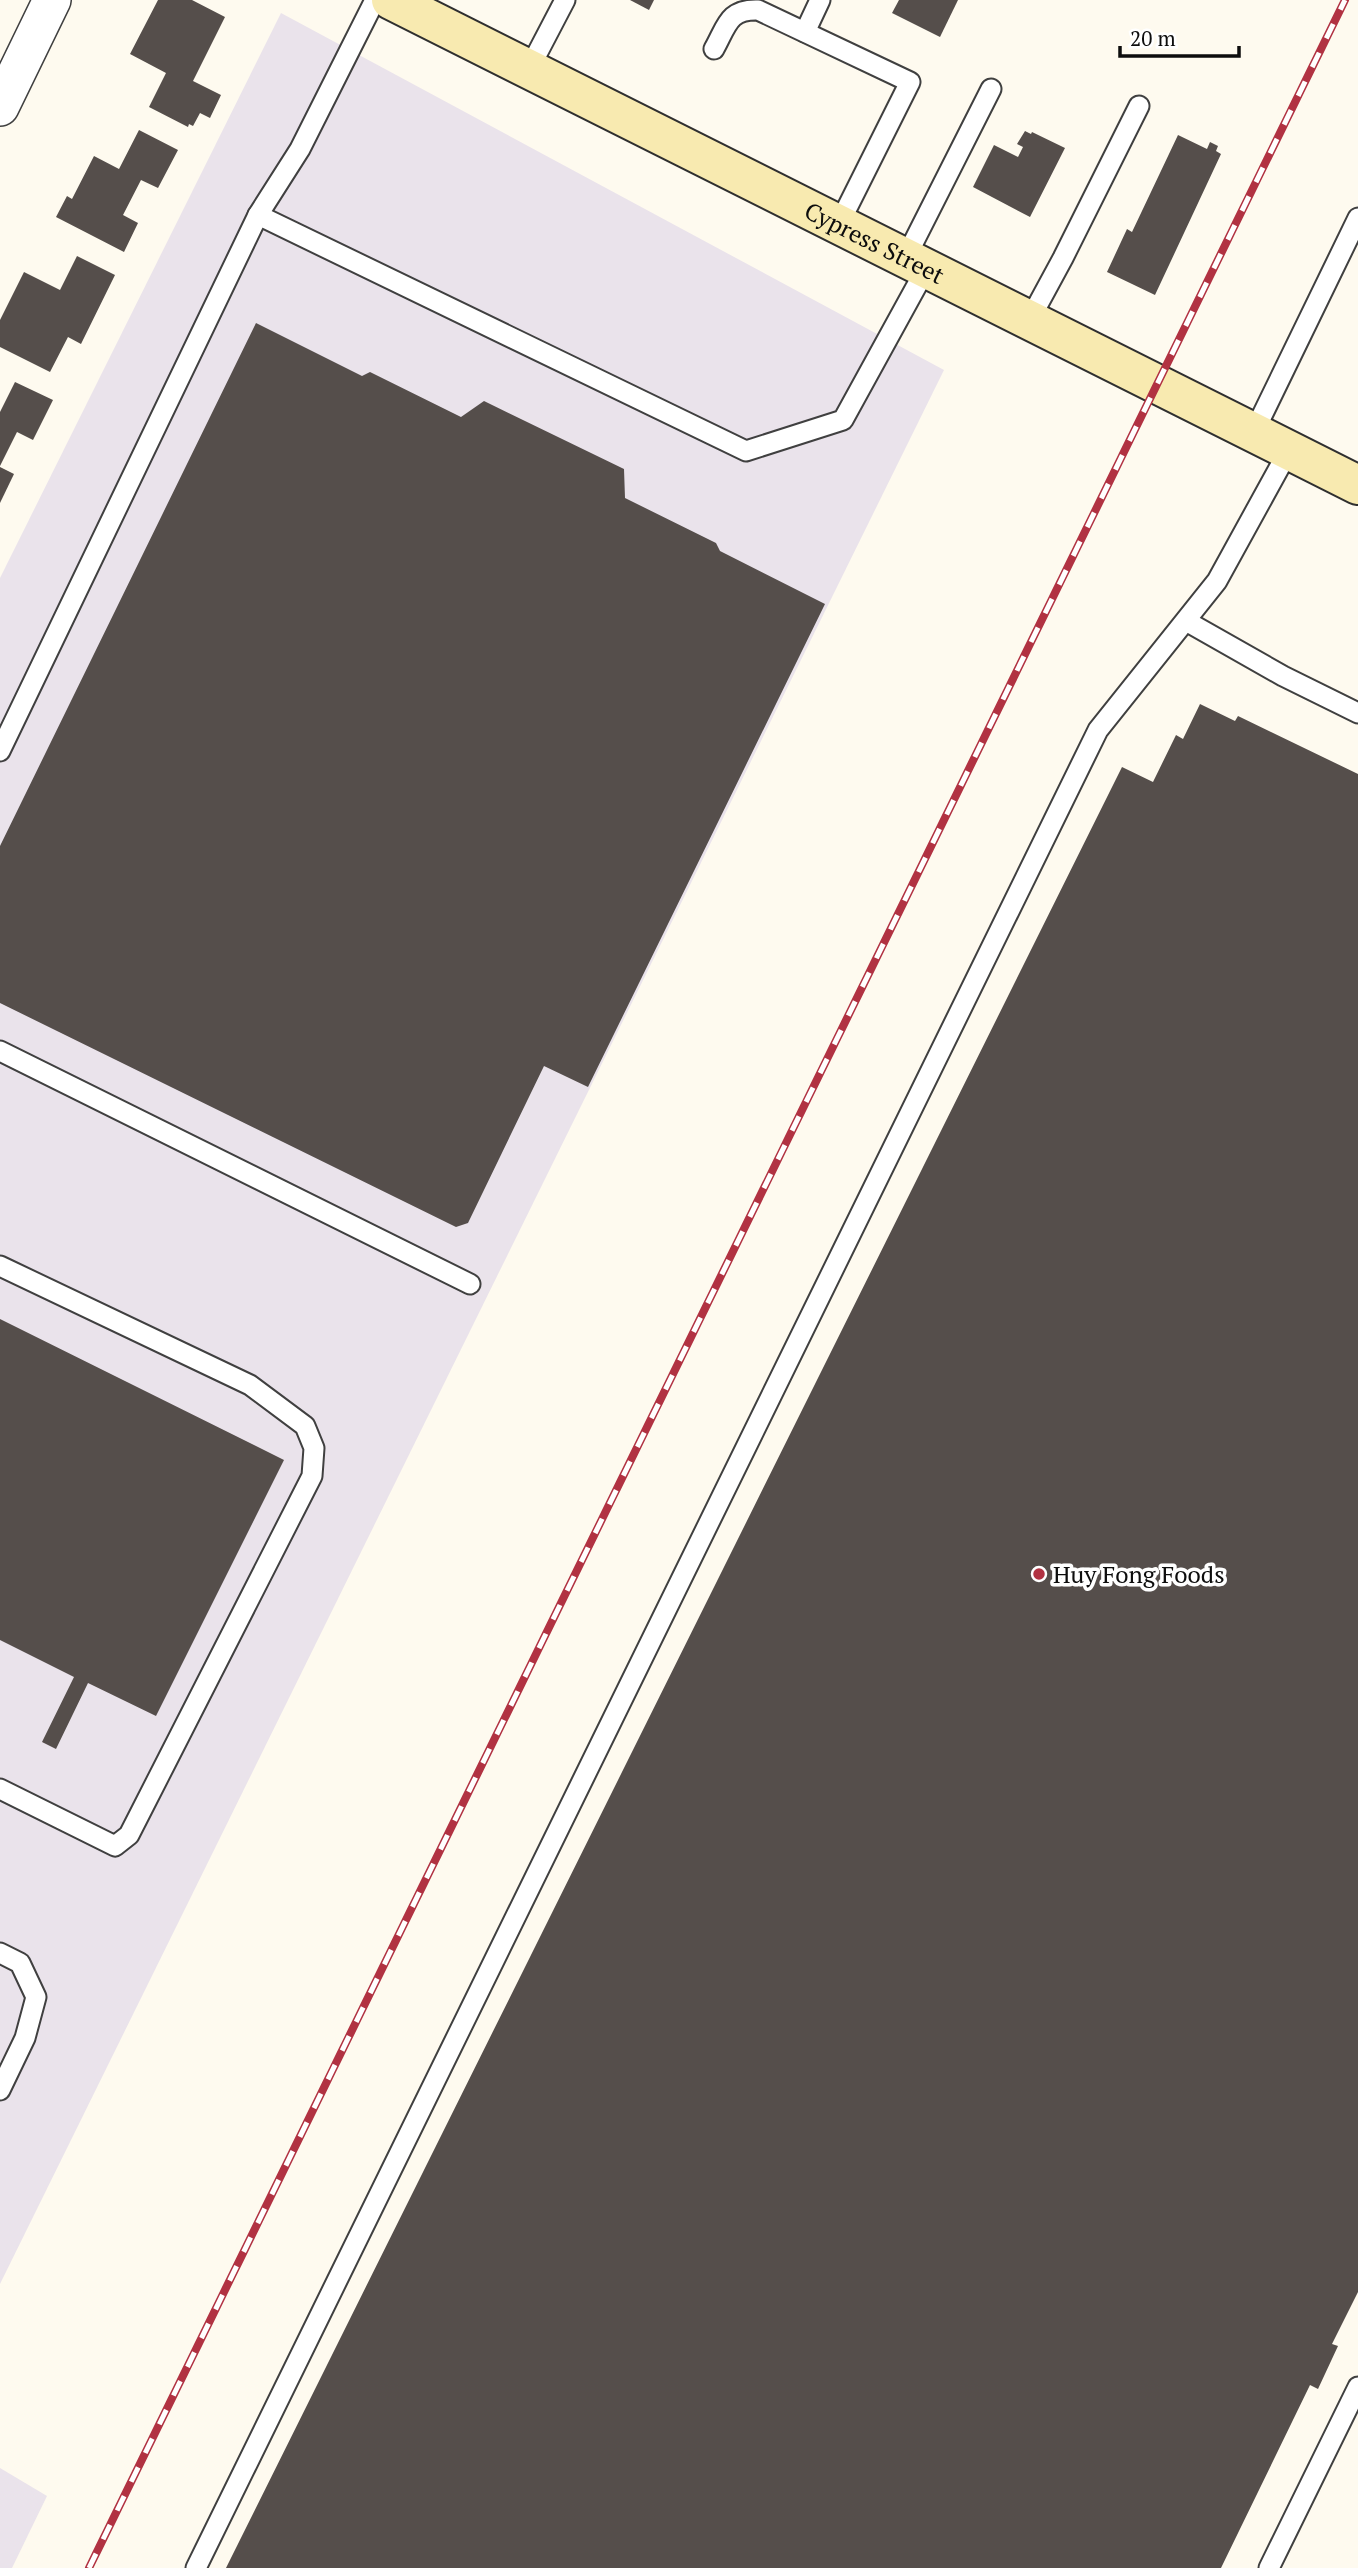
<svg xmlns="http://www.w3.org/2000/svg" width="1358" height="2568" font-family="'PT Serif',serif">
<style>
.industrial{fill:#eae3eb}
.building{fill:#554e4b}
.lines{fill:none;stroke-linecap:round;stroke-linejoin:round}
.lane-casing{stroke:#404040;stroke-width:23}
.street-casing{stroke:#404040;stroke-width:40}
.secondary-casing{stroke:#2f2f2f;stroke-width:42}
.lane{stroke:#fff;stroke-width:19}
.street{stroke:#fff;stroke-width:37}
.secondary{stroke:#f8eab0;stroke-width:38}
.rail-casing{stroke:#b13242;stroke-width:8}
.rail{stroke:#fff;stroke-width:5;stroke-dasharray:16;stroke-linecap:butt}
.poi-dot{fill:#b13242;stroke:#fff;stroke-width:2.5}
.labels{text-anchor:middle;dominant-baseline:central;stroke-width:7;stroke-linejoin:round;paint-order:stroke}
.street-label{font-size:24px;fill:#0d0d0d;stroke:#fff}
.poi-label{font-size:24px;fill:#0d0d0d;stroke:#fff;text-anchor:start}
</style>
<rect width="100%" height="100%" fill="#fefaef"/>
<g class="industrial">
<polygon points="281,13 944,370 0,2284 0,578"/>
<polygon points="0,2468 47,2496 12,2568 0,2568"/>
</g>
<g class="building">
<polygon points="158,0 192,0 225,17 193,81 221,95 210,118 200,113 193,126 189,124 188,127 149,107 166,73 130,54"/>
<polygon points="630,0 654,0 649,10"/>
<polygon points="899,0 958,0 940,37 892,13"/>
<polygon points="139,130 178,150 158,188 141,180 123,215 138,223 124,252 56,217 67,196 72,199 94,156 119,169"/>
<polygon points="1025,131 1031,134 1032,132 1065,148 1030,217 973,187 994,145 1018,157 1023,147 1017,144"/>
<polygon points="1178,135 1207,149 1210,142 1218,146 1216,151 1221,154 1155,295 1107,272 1127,229 1132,232"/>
<polygon points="77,256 115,275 81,344 68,337 50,372 0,347 0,320 24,272 60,290"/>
<polygon points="256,323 362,376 370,372 461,417 484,401 624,469 625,498 716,543 720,551 825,604 588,1087 544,1066 468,1223 456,1227 0,1003 0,846"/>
<polygon points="15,382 53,400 33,440 17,432 0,466 0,412"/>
<polygon points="0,467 14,474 0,503"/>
<polygon points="1200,704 1235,721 1238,716 1358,774 1358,2292 1332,2344 1338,2346 1318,2389 1310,2385 1221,2568 226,2568 1122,767 1153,782 1176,735 1183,739"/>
<polygon points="0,1319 284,1460 156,1716 88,1683 56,1749 42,1742 74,1677 0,1640"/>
</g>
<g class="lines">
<g class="lane-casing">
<g id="lane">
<polyline points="805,32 820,0"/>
<path d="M714,49C727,26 728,9 758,10L910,82L839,224"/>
<polyline points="529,69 565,0"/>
<polyline points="258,215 746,451 843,420 927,267"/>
<polyline points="906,257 991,89"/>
<polyline points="1030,319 1063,258 1139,106"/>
<polyline points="1254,432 1358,218"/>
<polyline points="1186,621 1283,676 1358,713"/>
<polyline points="0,751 258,215 300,149 375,0"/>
<polyline points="0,1051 470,1284"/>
<polyline points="0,1266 250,1385 305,1426 314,1448 312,1476 129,1835 115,1846 0,1789"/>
<polyline points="0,1953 20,1963 36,1997 25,2038 0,2090"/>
<polyline points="196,2568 1098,730 1217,581 1289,450"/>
<polyline points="1269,2568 1358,2387"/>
</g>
</g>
<g class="street-casing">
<polyline id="street" points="0,107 52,0"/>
</g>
<g class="secondary-casing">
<g id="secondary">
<path id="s1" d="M391,0L1358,485"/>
</g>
</g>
<use href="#lane" class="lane"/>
<use href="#street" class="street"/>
<use href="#secondary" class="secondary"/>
<g class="rail-casing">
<polyline id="rail" points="89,2568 1345,0"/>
</g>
<use href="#rail" class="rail"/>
</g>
<circle class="poi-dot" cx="1039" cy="1574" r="7"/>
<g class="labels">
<g class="street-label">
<text stroke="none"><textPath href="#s1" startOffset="541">Cypress Street</textPath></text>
</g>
<g class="poi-label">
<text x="1053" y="1574">Huy Fong Foods</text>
</g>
</g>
<path d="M1120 46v10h119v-10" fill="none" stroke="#0d0d0d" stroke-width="3.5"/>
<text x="1130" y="46" font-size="21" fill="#0d0d0d" stroke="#ffffff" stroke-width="5" paint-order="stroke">20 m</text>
</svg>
